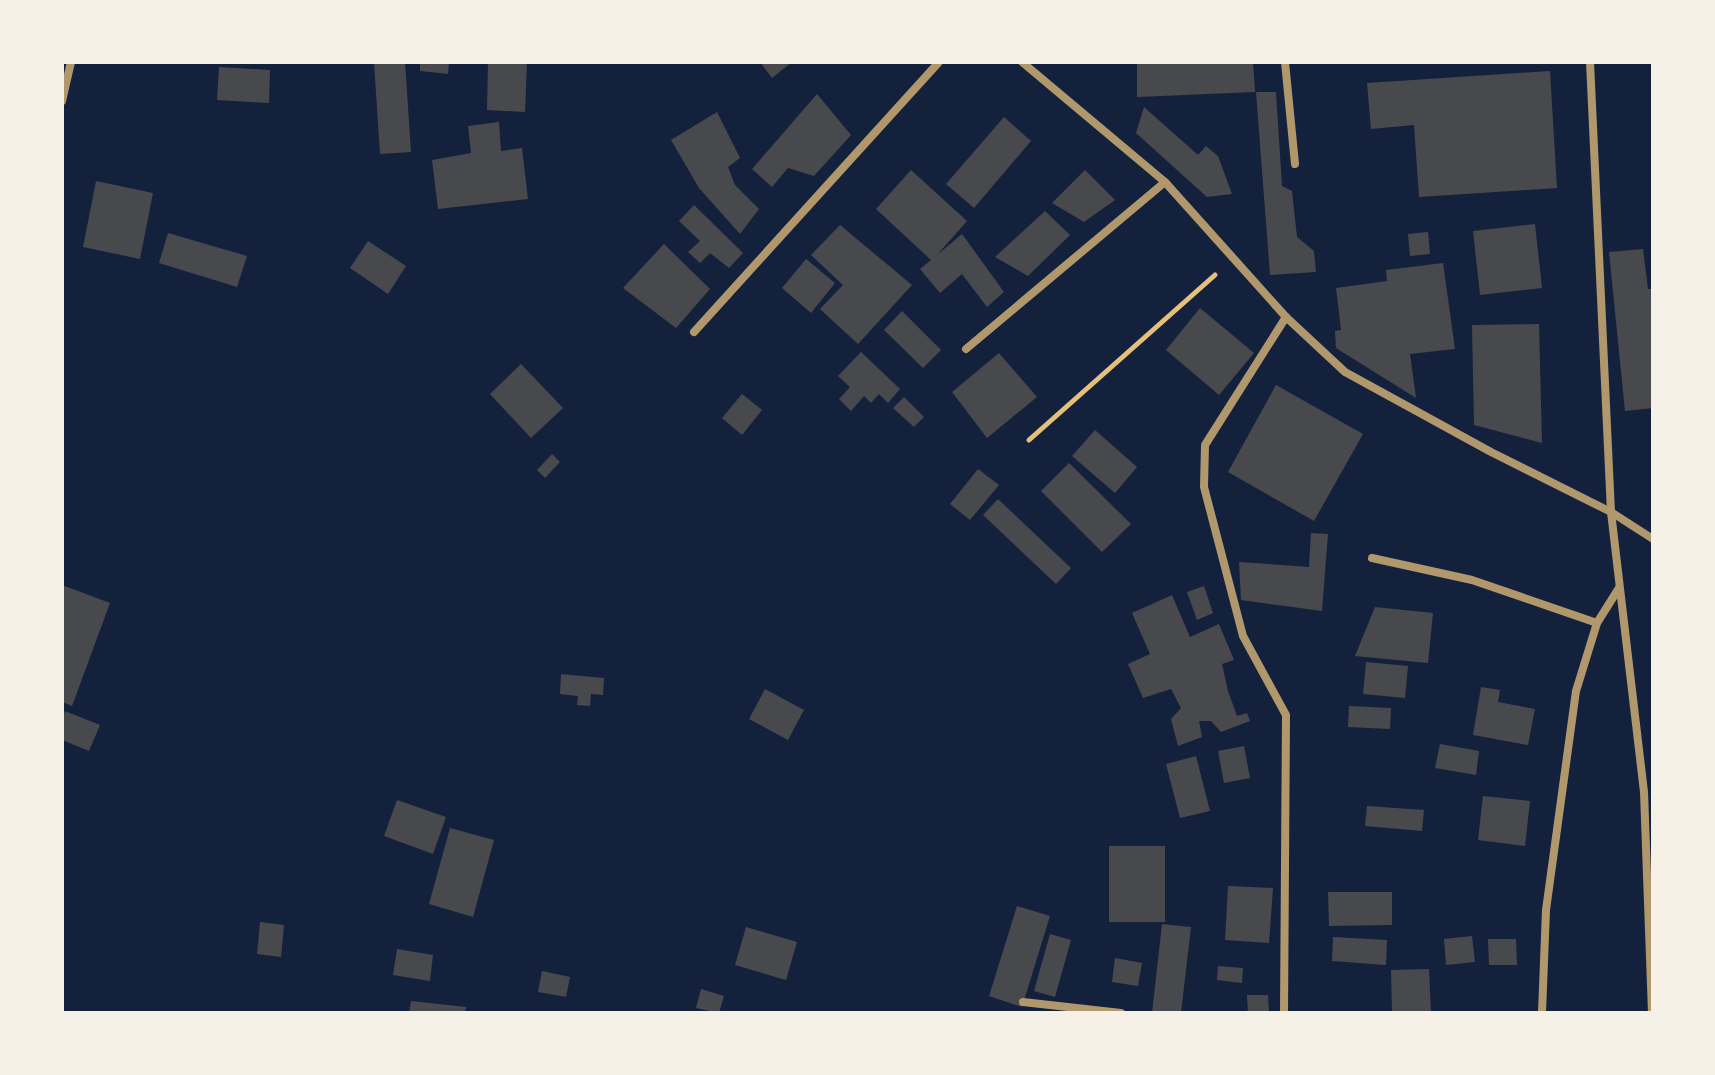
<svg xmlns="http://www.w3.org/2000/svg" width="1715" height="1075" font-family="Helvetica,sans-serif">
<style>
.building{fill:#48494c}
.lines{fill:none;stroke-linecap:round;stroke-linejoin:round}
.path{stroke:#e5c07b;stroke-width:5}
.minor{stroke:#b1986c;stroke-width:8}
</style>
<rect width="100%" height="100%" fill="#14213d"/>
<g class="building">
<polygon points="374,62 405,62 411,152 380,154"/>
<polygon points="420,62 449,62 448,74 420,71"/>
<polygon points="488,62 527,62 525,112 487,110"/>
<polygon points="760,62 792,62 772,78"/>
<polygon points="1137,62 1253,62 1255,92 1137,97"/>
<polygon points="219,67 270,70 269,103 217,100"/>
<polygon points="1550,71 1557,188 1419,197 1414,125 1371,129 1367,83"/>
<polygon points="1256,92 1276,92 1282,186 1292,191 1297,237 1314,251 1316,272 1270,275"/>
<polygon points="817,94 851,135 814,176 788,168 772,187 752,169"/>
<polygon points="1144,107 1198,155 1206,146 1218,156 1232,194 1207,197 1136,133"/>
<polygon points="717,112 740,158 728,167 735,185 759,209 740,234 699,188 671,140"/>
<polygon points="1004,117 1031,141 974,208 946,184"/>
<polygon points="499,122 501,151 522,148 528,199 438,209 432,160 471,153 468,126"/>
<polygon points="911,170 967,221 937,255 962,234 1004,292 987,307 962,274 940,293 920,269 931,260 876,209"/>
<polygon points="1085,170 1115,200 1084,222 1052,203"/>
<polygon points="96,181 153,193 140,259 83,247"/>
<polygon points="694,205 743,253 729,268 710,253 700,263 688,252 700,241 679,221"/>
<polygon points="1045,211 1070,235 1028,276 995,257"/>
<polygon points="1535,224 1542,288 1480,295 1473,231"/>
<polygon points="840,225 912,285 858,344 820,309 843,285 811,255"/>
<polygon points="1428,232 1430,254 1410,256 1408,234"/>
<polygon points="168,233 247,256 237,287 159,263"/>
<polygon points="368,241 406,266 388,294 350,268"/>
<polygon points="664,244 710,289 676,328 623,288"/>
<polygon points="1643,249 1648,289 1653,289 1653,408 1625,411 1609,252"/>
<polygon points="806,259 835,283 811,313 782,288"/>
<polygon points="1443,263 1455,349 1410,354 1416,398 1336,348 1335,331 1341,330 1336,288 1387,281 1386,270"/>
<polygon points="1200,308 1254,353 1219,395 1166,350"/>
<polygon points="902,311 941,350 923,368 884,330"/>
<polygon points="1539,324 1542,443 1474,425 1472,325"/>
<polygon points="861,352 900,389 888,403 879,394 871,403 864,396 851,411 839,399 850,387 838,376"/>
<polygon points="999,353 1037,397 987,438 952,392"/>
<polygon points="521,364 563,408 531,438 490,394"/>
<polygon points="1276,385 1363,434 1314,521 1228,472"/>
<polygon points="742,394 762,410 742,435 722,418"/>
<polygon points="904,397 924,417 914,427 893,408"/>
<polygon points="1095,430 1137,467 1115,493 1072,456"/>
<polygon points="552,454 560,462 545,478 537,470"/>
<polygon points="1069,463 1131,524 1102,552 1041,491"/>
<polygon points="978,469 999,485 970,520 950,504"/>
<polygon points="998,499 1071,568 1056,584 983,515"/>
<polygon points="1311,533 1328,534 1322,611 1241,600 1239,562 1309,567"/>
<polygon points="62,585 110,603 72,706 62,702"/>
<polygon points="1204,586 1213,613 1197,620 1187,592"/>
<polygon points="1172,595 1190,637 1219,624 1234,660 1222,664 1228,691 1237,716 1247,713 1250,721 1221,732 1211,721 1199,721 1202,737 1178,746 1171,719 1181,708 1171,689 1143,698 1128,664 1150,654 1132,613"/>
<polygon points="1375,607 1433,613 1428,663 1355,656"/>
<polygon points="1366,662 1408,666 1405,698 1363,694"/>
<polygon points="561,674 604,678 603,695 591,694 590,706 577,705 578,696 560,694"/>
<polygon points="1481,687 1500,690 1498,702 1535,709 1528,745 1473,735"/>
<polygon points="765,689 804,710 788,740 749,719"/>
<polygon points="1349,706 1391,708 1390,729 1348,727"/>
<polygon points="65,711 100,725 89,751 62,740 62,720"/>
<polygon points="1440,744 1479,751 1476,775 1435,768"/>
<polygon points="1244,746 1250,778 1224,783 1218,751"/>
<polygon points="1196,756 1210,811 1180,818 1166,764"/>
<polygon points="1483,796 1530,801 1525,846 1478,840"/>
<polygon points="397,800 446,817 433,854 384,836"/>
<polygon points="1367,806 1424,810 1422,831 1365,826"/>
<polygon points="450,828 494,840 473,917 429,904"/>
<rect x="1109" y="846" width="56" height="76"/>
<polygon points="1228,886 1273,888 1269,943 1225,940"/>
<polygon points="1328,892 1392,892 1392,925 1329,926"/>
<polygon points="1017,906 1050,916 1022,1007 989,996"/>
<polygon points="260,922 284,925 281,957 257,954"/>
<polygon points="1162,924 1191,927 1181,1013 1152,1013"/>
<polygon points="746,927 797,942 786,980 735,965"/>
<polygon points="1050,934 1071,940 1055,997 1034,991"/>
<polygon points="1472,936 1475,962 1446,965 1444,939"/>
<polygon points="1333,937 1387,940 1386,965 1332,961"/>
<polygon points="1488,939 1516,939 1517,965 1489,965"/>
<polygon points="397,949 433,955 430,981 393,975"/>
<polygon points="1115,958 1142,963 1138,986 1112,982"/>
<polygon points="1218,966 1243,968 1242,983 1217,980"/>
<polygon points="1429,969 1431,1013 1392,1013 1391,970"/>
<polygon points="542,971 570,977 566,997 538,992"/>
<polygon points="701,989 724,996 719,1013 696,1008"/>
<polygon points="1247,995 1268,995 1269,1013 1248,1013"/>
<polygon points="411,1001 466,1007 465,1013 409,1013"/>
</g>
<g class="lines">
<polyline class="path" points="1029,440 1215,275"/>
<g class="minor">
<polyline points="1022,62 1165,182 1286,317 1345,372 1491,452 1611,512 1653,539"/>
<polyline points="1285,62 1295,164"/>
<polyline points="1590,62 1611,512 1644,792 1652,1013"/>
<polyline points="62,101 71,62"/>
<polyline points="694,332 939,62"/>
<polyline points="966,349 1165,182"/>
<polyline points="1372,558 1472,580 1597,623"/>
<polyline points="1023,1002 1121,1013"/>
<polyline points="1284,1013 1286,715 1243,636 1204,487 1205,445 1286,317"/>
<polyline points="1542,1013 1546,910 1576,691 1597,623 1619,588"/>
</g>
</g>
<rect width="1715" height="1075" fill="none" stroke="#f6f1e7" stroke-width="128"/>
</svg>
